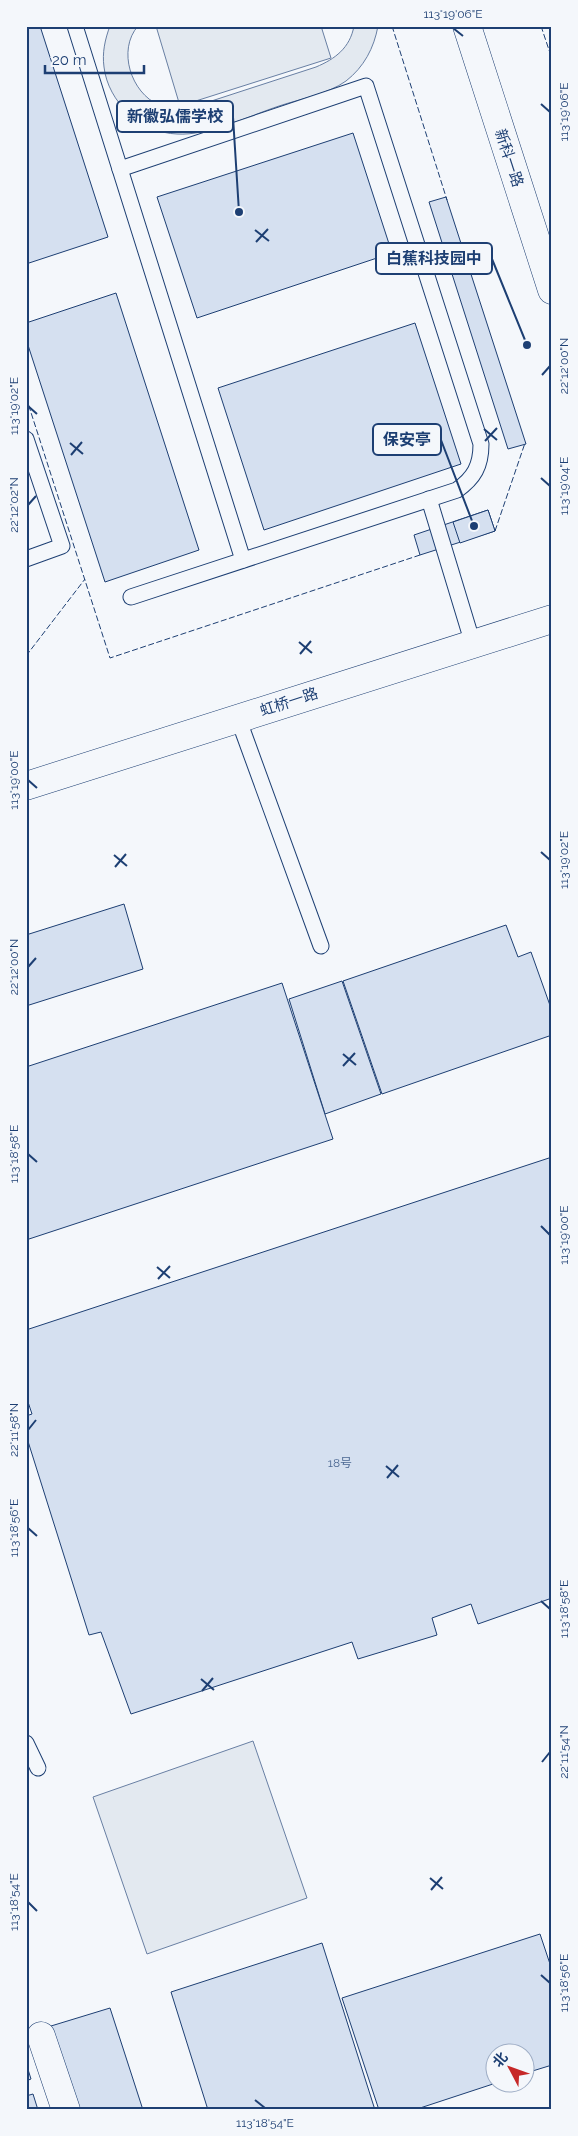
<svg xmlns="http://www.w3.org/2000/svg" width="578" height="2136" font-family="Raleway,'Noto Sans SC',sans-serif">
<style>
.green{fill:#e3e9f0;stroke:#687fa3}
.building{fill:#d5e0f0;stroke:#1d3f73}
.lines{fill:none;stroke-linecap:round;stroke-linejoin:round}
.service-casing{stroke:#1d3f73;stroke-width:17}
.minor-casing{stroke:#1d3f73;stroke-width:29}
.tertiary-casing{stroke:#1d3f73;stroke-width:29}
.service{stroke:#f4f7fb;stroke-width:15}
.minor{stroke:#f4f7fb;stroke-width:28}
.tertiary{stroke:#f4f7fb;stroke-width:28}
.fence{stroke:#1d3f73;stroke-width:1;stroke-dasharray:6 2.5;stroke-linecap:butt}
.ticks{fill:none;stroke:#1d3f73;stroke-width:2}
.labels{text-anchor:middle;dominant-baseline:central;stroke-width:4;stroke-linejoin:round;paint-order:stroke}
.number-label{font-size:12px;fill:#4b6792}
.street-label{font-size:15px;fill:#1d3f73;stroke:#f4f7fb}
.leader{fill:none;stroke:#1d3f73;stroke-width:2}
.callout-dot{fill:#1d3f73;stroke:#f4f7fb;stroke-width:2}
.callout{fill:#f4f7fb;stroke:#1d3f73;stroke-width:2}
.callout-label{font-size:16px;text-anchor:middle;font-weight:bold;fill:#1d3f73}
.neatline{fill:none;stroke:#1d3f73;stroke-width:2}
.ticks-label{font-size:12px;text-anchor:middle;fill:#1d3f73}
</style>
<rect width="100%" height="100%" fill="#f4f7fb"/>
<g class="green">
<path d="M110,26H138C117,50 131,93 159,105C170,109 182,108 193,107L316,67C335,59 350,48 354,26H378C374,48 364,67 346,81C328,94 300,99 279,106C249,116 208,136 177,134C141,133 108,102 104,67C102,53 105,39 110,26Z"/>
<polygon points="156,26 321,26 331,58 180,106"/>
<polygon points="253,1741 307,1898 147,1954 93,1797"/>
</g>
<g class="building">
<polygon points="26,26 40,26 108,237 26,264"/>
<polygon points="353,133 392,253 197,318 157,197"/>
<polygon points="446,197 526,444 508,449 429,202"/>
<polygon points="116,293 199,550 105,582 26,339 26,323"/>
<polygon points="415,323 461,464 264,530 218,388"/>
<polygon points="488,510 495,531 420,555 414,535"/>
<polygon points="488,510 495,531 460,543 453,522"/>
<polygon points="124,904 143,969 26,1006 26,935"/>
<polygon points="506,925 518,957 531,952 552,1011 552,1035 382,1094 343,981"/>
<polygon points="342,981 381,1094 325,1114 289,999"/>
<polygon points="282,983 333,1139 26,1240 26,1067"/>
<polygon points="552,1157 552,1585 550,1586 552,1598 478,1624 471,1604 432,1618 437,1635 358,1659 352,1642 131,1714 101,1632 89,1635 26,1435 26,1416 32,1414 26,1396 26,1330"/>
<polygon points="540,1934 552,1970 552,2065 526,2073 526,2054 496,2054 496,2083 414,2110 379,2110 342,1998"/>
<polygon points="322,1943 375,2110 208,2110 171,1992"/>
<polygon points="110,2008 143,2110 78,2110 51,2026"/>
<polygon points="26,2063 31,2079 26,2081"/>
<polygon points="33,2094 38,2110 26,2110 26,2096"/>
</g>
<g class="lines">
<g class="service-casing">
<g id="service">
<polyline points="75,26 243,560"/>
<path d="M120,169L366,86L481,444C481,466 474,478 457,490L131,597"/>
<polyline points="26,439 62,546 26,559"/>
<polyline points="429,499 473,644"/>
<polyline points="238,718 321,946"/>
<polyline points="26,1743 38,1768"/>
</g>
</g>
<g class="minor-casing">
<polyline id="minor" points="41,2036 66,2110"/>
</g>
<g class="tertiary-casing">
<g id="tertiary">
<polyline points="467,26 552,290"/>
<polyline points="26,786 552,619"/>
</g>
</g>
<use href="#service" class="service"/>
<use href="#minor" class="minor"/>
<use href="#tertiary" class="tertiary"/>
<g class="fence">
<polyline points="392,26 447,200"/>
<polyline points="541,26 552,59"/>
<polyline points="26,397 110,658 420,555"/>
<polyline points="495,531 525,443"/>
<polyline points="26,656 85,579"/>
</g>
</g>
<path class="ticks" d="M453,28L463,36M541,104L550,112M255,230L269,241M256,242L268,229M542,375L550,366M28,406L37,414M484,429L497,440M485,441L497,428M70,443L83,454M71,455L82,442M541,478L550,486M28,505L36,496M299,642L312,653M300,654L311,641M28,780L37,788M541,852L550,860M114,855L127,866M115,867L126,854M28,967L36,958M343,1054L356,1065M343,1066L355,1053M28,1154L37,1162M541,1226L550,1235M157,1267L170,1278M158,1279L170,1266M28,1430L36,1420M386,1466L399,1477M387,1478L398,1465M28,1528L37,1536M541,1601L550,1609M201,1679L214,1690M202,1691L213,1678M542,1762L550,1752M430,1878L443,1889M431,1890L442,1877M28,1902L37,1911M541,1975L550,1983M255,2100L265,2108"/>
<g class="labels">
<g class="number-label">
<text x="340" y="1463">18号</text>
</g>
<g class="street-label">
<text transform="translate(509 158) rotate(72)">新科一路</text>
<text transform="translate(289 702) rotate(-18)">虹桥一路</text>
</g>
</g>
<path class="leader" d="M239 212L233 117M527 345L492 259M474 526L441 440"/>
<g class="callout-dot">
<circle cx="239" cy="212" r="5"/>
<circle cx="527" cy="345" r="5"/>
<circle cx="474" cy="526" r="5"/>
</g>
<g class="callout">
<rect x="117" y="101" width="116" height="31" rx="5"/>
<rect x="376" y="243" width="116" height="31" rx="5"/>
<rect x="373" y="424" width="68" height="31" rx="5"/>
</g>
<g class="callout-label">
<text x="175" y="122">新徽弘儒学校</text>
<text x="434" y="264">白蕉科技园中</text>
<text x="407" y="445">保安亭</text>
</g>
<rect width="578" height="2136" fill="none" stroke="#f4f7fb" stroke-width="55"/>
<g transform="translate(510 2068) rotate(311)"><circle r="24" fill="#f4f7fb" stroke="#9eadc5"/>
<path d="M0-4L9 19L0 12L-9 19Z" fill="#c62828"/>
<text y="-8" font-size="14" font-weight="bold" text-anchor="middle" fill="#1d3f73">北</text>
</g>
<path d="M45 65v8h99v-8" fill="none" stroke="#1d3f73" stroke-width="2.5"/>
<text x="52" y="65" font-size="15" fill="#1d3f73" stroke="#f4f7fb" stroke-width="4" paint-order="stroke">20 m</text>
<rect x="28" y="28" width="522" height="2080" class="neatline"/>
<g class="ticks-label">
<text x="453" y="18">113°19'06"E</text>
<text transform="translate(564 112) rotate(-90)" y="4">113°19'06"E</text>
<text transform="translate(564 366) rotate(-90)" y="4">22°12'00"N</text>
<text transform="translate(14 406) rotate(-90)" y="4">113°19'02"E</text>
<text transform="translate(564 486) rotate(-90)" y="4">113°19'04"E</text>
<text transform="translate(14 505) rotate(-90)" y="4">22°12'02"N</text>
<text transform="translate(14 780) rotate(-90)" y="4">113°19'00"E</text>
<text transform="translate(564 860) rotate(-90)" y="4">113°19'02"E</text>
<text transform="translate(14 967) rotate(-90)" y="4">22°12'00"N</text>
<text transform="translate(14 1154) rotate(-90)" y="4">113°18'58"E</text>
<text transform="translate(564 1235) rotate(-90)" y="4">113°19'00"E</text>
<text transform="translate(14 1430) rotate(-90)" y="4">22°11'58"N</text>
<text transform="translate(14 1528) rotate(-90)" y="4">113°18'56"E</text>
<text transform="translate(564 1609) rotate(-90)" y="4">113°18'58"E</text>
<text transform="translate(564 1752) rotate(-90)" y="4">22°11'54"N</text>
<text transform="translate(14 1902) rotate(-90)" y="4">113°18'54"E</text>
<text transform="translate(564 1983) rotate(-90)" y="4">113°18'56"E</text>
<text x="265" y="2127">113°18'54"E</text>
</g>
</svg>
